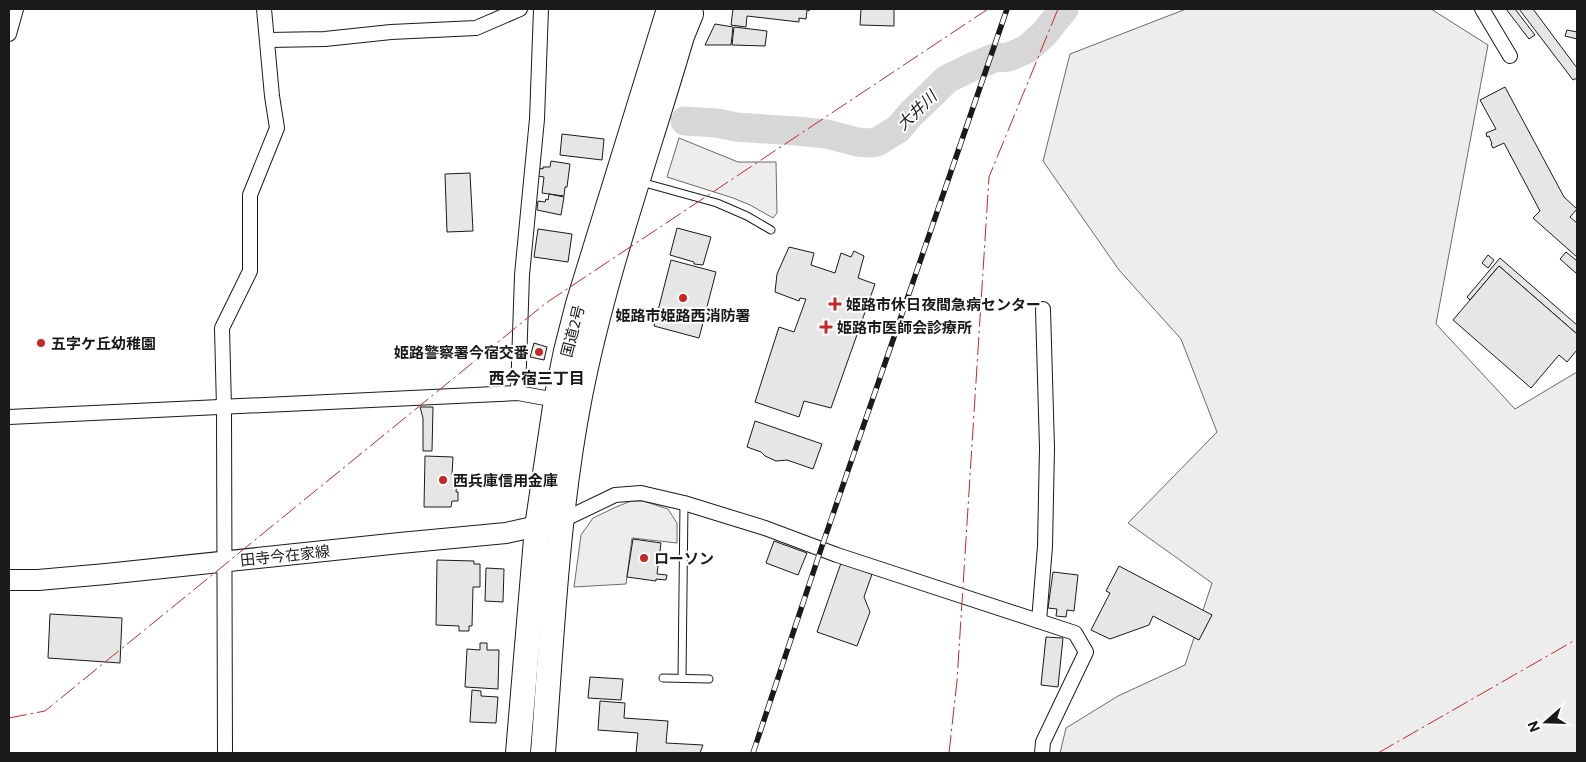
<svg xmlns="http://www.w3.org/2000/svg" width="1586" height="762" font-family="Commissioner,'Noto Sans JP',sans-serif">
<style>
.built{fill:#ededed;stroke:#6a6a6a}
.lines{fill:none;stroke-linecap:round;stroke-linejoin:round}
.river{stroke:#d7d7d7;stroke-width:29}
.building{fill:#e6e6e6;stroke:#1a1a1a}
.service-casing{stroke:#1a1a1a;stroke-width:9}
.minor-casing{stroke:#1a1a1a;stroke-width:16}
.secondary-casing{stroke:#1a1a1a;stroke-width:22}
.trunk-casing{stroke:#1a1a1a;stroke-width:26}
.service{stroke:#fff;stroke-width:7}
.minor{stroke:#fff;stroke-width:14}
.secondary{stroke:#fff;stroke-width:20}
.trunk{stroke:#fff;stroke-width:24}
.rail-casing{stroke:#1a1a1a;stroke-width:5.5}
.rail{stroke:#fff;stroke-width:4;stroke-dasharray:11;stroke-linecap:butt}
.power{stroke:#c62828;stroke-width:1;stroke-dasharray:18 4 2.5 4;stroke-linecap:butt}
.poi-dot{fill:#c62828;stroke:#fff;stroke-width:2}
.labels{text-anchor:middle;dominant-baseline:central;stroke-width:4;stroke-linejoin:round;paint-order:stroke}
.poi-label{font-size:15px;font-weight:bold;fill:#1a1a1a;stroke:#fff;text-anchor:start}
.street-label{font-size:15px;fill:#1a1a1a;stroke:#fff}
.water-label{font-size:16px;font-style:italic;fill:#1a1a1a;stroke:#fff}
.neighbourhood-label{font-size:16px;font-weight:bold;fill:#1a1a1a;stroke:#fff}
</style>
<rect width="100%" height="100%" fill="#fff"/>
<g class="built">
<polygon points="1186,9 1431,9 1488,45 1436,324 1515,409 1577,372 1577,753 1060,753 1066,728 1118,696 1185,665 1212,583 1128,523 1217,432 1181,339 1119,270 1043,161 1070,54"/>
<polygon points="679,138 738,162 776,162 777,213 773,218 750,205 733,198 667,177"/>
<polygon points="631,501 643,501 668,509 677,523 677,543 632,538 626,584 574,587 581,535 593,518 616,507"/>
</g>
<g class="lines">
<polyline class="river" points="685,121 717,123 736,127 796,131 827,134 857,142 871,143 877,142 898,129 911,114 947,79 972,67 994,58 1009,57 1027,49 1043,35 1064,9"/>
</g>
<g class="building">
<polygon points="733,9 810,9 809,11 807,10 806,19 799,18 799,22 747,16 746,27 731,25"/>
<polygon points="861,9 894,9 894,26 860,25"/>
<polygon points="1506,9 1515,9 1535,35 1529,39"/>
<polygon points="1519,9 1533,9 1577,68 1577,78 1573,80"/>
<polygon points="715,24 733,27 731,45 705,45"/>
<polygon points="734,27 767,31 765,46 732,45"/>
<polygon points="1567,30 1577,32 1577,39 1565,36"/>
<polygon points="1505,87 1564,197 1577,209 1570,217 1577,223 1577,257 1533,218 1540,211 1504,143 1493,148 1491,144 1492,144 1489,136 1487,137 1486,133 1496,129 1480,100"/>
<polygon points="562,134 604,139 602,160 560,155"/>
<polygon points="551,161 570,164 567,187 565,187 564,196 542,193 544,177 538,176 539,168 543,169 543,167 550,167"/>
<polygon points="470,173 473,231 447,232 445,174"/>
<polygon points="549,194 564,197 561,215 537,210 538,201 545,202 546,199 548,200"/>
<polygon points="677,228 711,237 703,265 694,264 694,262 670,255"/>
<polygon points="538,229 572,234 568,262 534,257"/>
<polygon points="789,247 814,253 811,265 835,273 841,253 851,257 854,251 864,256 858,278 875,284 831,408 804,401 799,417 755,402 779,327 794,332 806,299 800,298 799,301 775,292 777,274"/>
<polygon points="1566,252 1577,261 1577,274 1560,259"/>
<polygon points="1488,255 1494,260 1488,268 1482,263"/>
<polygon points="1500,258 1577,325 1577,334 1499,266 1470,300 1467,297"/>
<polygon points="671,260 716,272 699,338 654,326"/>
<polygon points="1499,266 1577,334 1577,350 1567,362 1559,355 1531,388 1453,320"/>
<polygon points="534,343 547,347 544,360 530,357"/>
<polygon points="420,407 433,407 432,451 423,451 423,418"/>
<polygon points="755,421 822,444 813,469 787,460 776,461 765,456 761,452 747,447"/>
<polygon points="425,456 453,457 452,475 458,475 456,492 458,492 458,501 452,501 451,507 424,507"/>
<polygon points="633,539 661,543 657,574 667,575 666,580 656,579 656,581 627,577"/>
<polygon points="774,541 807,553 798,575 766,563"/>
<polygon points="437,560 474,561 474,564 480,564 480,587 473,587 472,626 469,626 469,631 459,631 459,626 436,625"/>
<polygon points="841,563 872,574 864,597 870,612 857,646 817,632"/>
<polygon points="1119,566 1212,615 1199,640 1153,616 1149,625 1110,639 1091,630 1110,593 1106,591"/>
<polygon points="486,568 504,569 503,602 485,601"/>
<polygon points="1053,572 1078,575 1074,611 1067,610 1066,617 1056,616 1057,609 1048,608"/>
<polygon points="50,614 122,618 120,663 48,658"/>
<polygon points="1046,637 1063,638 1058,687 1041,685"/>
<polygon points="480,643 487,643 487,650 499,650 498,689 465,687 467,649 480,650"/>
<polygon points="590,677 623,679 621,700 588,698"/>
<polygon points="472,690 481,691 481,696 498,697 496,723 470,722"/>
<polygon points="600,701 625,703 624,718 668,721 666,743 703,745 700,753 636,753 638,733 598,730"/>
</g>
<g class="lines">
<g class="service-casing">
<g id="service">
<polyline points="641,182 717,203 747,216 771,230"/>
<polyline points="663,678 709,679"/>
<polyline points="682,678 684,503"/>
</g>
</g>
<g class="minor-casing">
<g id="minor">
<polyline points="1482,9 1510,56"/>
<polyline points="9,34 16,9"/>
<polyline points="268,40 325,39 391,32 476,28 520,9"/>
<polyline points="518,393 522,275 537,119 541,9"/>
<polyline points="9,417 518,393 556,400"/>
<polyline points="561,521 615,495 641,493 684,503 765,528 837,555 1075,633 1086,652 1043,742 1042,753"/>
<polyline points="1039,621 1045,546 1047,448 1043,309"/>
<polyline points="225,753 224,408 222,328 250,271 250,195 277,128 272,96 264,9"/>
</g>
</g>
<g class="secondary-casing">
<polyline id="secondary" points="9,580 38,580 106,574 400,543 506,533 551,523"/>
</g>
<g class="trunk-casing">
<g id="trunk">
<polyline points="518,753 537,527 556,400 566,351 578,304 669,9"/>
<path d="M543,753C552,634 557,514 580,396C604,274 647,156 682,36L691,14"/>
</g>
</g>
<use href="#service" class="service"/>
<use href="#minor" class="minor"/>
<use href="#secondary" class="secondary"/>
<use href="#trunk" class="trunk"/>
<g class="rail-casing">
<polyline id="rail" points="753,753 821,549 1007,9"/>
</g>
<use href="#rail" class="rail"/>
<g class="power">
<polyline points="9,718 45,711 546,303 988,9"/>
<polyline points="949,753 957,681 989,177 1058,9"/>
<polyline points="1378,753 1577,639"/>
</g>
</g>
<g class="poi-dot">
<circle cx="683" cy="298" r="5"/>
<path d="M832.5 296.5h5v5h5v5h-5v5h-5v-5h-5v-5h5z"/>
<path d="M823.5 319.5h5v5h5v5h-5v5h-5v-5h-5v-5h5z"/>
<circle cx="41" cy="343" r="5"/>
<circle cx="539" cy="352" r="5"/>
<circle cx="443" cy="480" r="5"/>
<circle cx="644" cy="558" r="5"/>
</g>
<g class="labels">
<g class="poi-label">
<text x="846" y="304">姫路市休日夜間急病センター</text>
<text x="683" y="315" text-anchor="middle">姫路市姫路西消防署</text>
<text x="837" y="327">姫路市医師会診療所</text>
<text x="51" y="343">五字ケ丘幼稚園</text>
<text x="529" y="352" text-anchor="end">姫路警察署今宿交番</text>
<text x="453" y="480">西兵庫信用金庫</text>
<text x="654" y="558">ローソン</text>
</g>
<g class="street-label">
<text transform="translate(572 331) rotate(-76)">国道2号</text>
<text transform="translate(285 555) rotate(-6)">田寺今在家線</text>
</g>
<g class="water-label">
<text transform="translate(916 110) rotate(-44)">大井川</text>
</g>
<g class="neighbourhood-label">
<text x="537" y="377">西今宿三丁目</text>
</g>
</g>
<rect width="1586" height="762" fill="none" stroke="#1a1a1a" stroke-width="20"/>
<g transform="translate(1546 722) rotate(250)" stroke="#ffffff" stroke-width="4" paint-order="stroke">
<path d="M0-4L9 19L0 12L-9 19Z" fill="#1a1a1a"/>
<text y="-8" font-size="14" font-weight="bold" text-anchor="middle" fill="#1a1a1a">N</text>
</g>
</svg>
